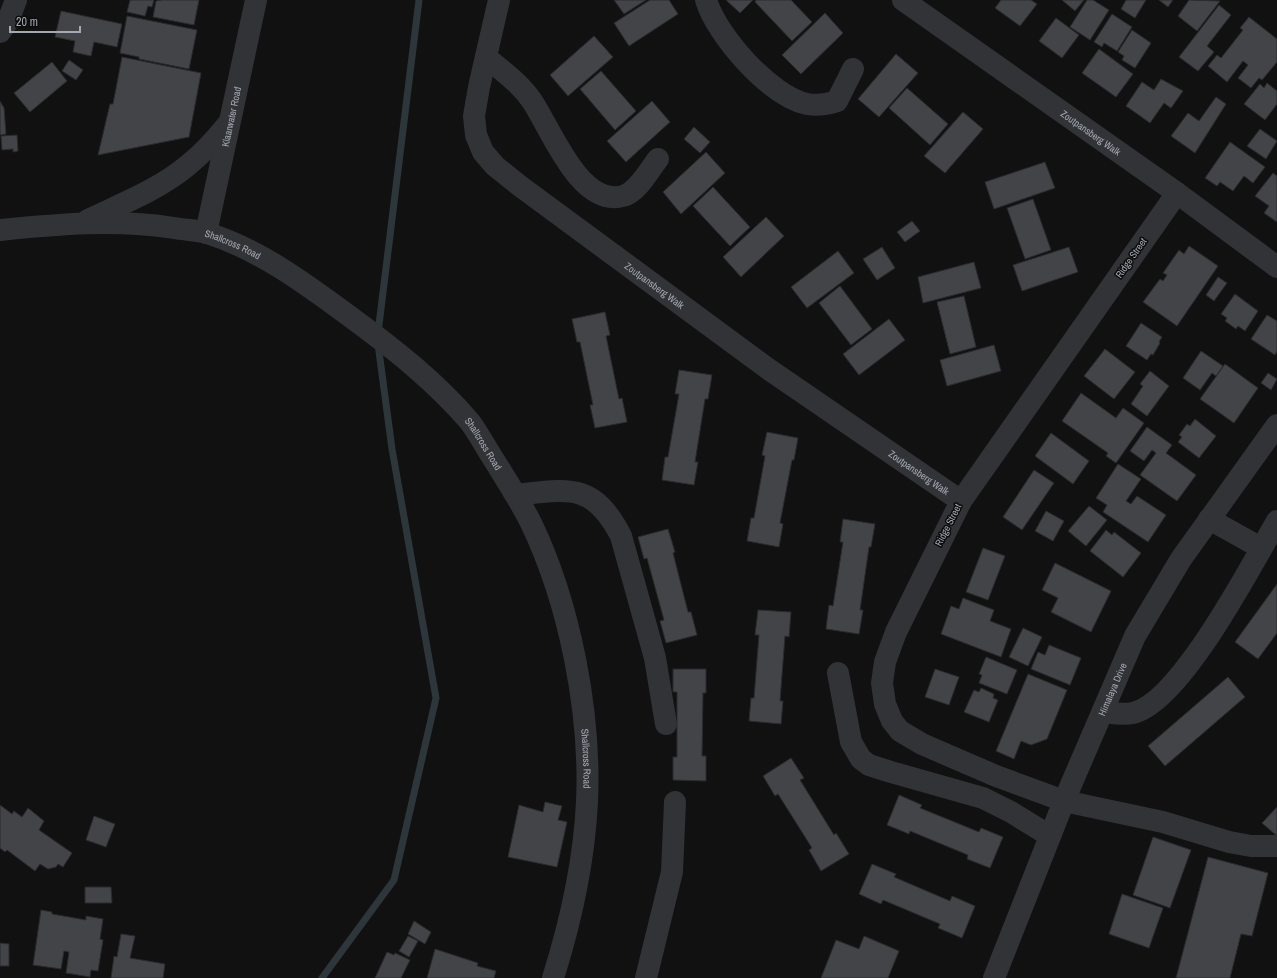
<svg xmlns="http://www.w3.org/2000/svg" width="1277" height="978" font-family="'Archivo Narrow',sans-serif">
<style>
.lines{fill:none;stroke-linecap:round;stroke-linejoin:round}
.stream{stroke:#2d363b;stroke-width:7}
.building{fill:#424448;stroke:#2b2b2e}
.minor{stroke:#323337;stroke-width:22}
.labels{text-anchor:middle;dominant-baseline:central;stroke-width:3;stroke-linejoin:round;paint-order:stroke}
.street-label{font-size:10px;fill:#a3a8b2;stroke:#0c0c0d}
</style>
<rect width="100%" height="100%" fill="#111112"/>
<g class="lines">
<g class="stream">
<polyline points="378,333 419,0"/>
<polyline points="322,978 394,880 436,698 392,449 378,344"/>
</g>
</g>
<g class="building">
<polygon points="130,0 154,0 152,7 148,6 145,16 127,12"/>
<polygon points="162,0 199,0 194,25 153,17 156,1"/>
<polygon points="614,0 646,0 624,14"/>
<polygon points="650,0 669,0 678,14 629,46 614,23"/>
<polygon points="726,0 753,0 740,13"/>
<polygon points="756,0 791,0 812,22 792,41 755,2"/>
<polygon points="1001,0 1031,0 1037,4 1020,26 995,8"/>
<polygon points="1062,0 1084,0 1075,11"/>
<polygon points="1087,0 1093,0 1109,10 1090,40 1070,27"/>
<polygon points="1126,0 1146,0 1135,18 1121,9"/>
<polygon points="1159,0 1173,0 1168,7"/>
<polygon points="1189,0 1220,1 1197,31 1178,16"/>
<polygon points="1219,5 1231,15 1207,46 1214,52 1198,71 1179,57"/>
<polygon points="61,11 122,24 117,47 94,42 91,56 73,52 75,41 55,37"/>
<polygon points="825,13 843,33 801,74 782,55"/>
<polygon points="1112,14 1132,27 1117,51 1104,43 1102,47 1094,42"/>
<polygon points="127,16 197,30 189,69 139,59 139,57 120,53"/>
<polygon points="1249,17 1277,39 1277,62 1262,80 1259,78 1251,88 1238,78 1248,65 1243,61 1227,82 1208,66 1217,55 1221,58 1243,30 1240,28"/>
<polygon points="1056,18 1079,35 1062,58 1039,41"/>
<polygon points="1132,30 1151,43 1135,68 1122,60 1124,56 1118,52"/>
<polygon points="594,36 613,57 568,96 550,75"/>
<polygon points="1099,49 1133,74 1116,97 1082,73"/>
<polygon points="896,54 918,73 879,117 858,99"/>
<polygon points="122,57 201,73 189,137 98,155 110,104 113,104"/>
<polygon points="69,60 83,70 76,80 62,71"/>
<polygon points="52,62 67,81 30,112 14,93"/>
<polygon points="601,71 636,111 615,130 580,89"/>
<polygon points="1161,79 1183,91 1171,108 1164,103 1150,123 1126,106 1142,82 1154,90"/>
<polygon points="1267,83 1277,91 1277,104 1265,120 1244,104 1260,84 1264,88"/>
<polygon points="907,88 948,124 930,145 889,108"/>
<polygon points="1216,97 1226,104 1195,153 1171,136 1188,113 1199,121"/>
<polygon points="0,101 4,108 6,134 0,135"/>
<polygon points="652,101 670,122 626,162 607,141"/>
<polygon points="963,112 983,129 945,173 924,156"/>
<polygon points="694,127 710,142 700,153 684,139"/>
<polygon points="1260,129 1277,141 1266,159 1247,146"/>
<polygon points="17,135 18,151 13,152 13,149 2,150 1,136"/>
<polygon points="1230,142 1265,167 1253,183 1244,176 1233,191 1220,182 1217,186 1205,178"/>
<polygon points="706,152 725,173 681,214 663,192"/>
<polygon points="1045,162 1055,188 994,209 985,182"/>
<polygon points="1273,173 1277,176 1277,222 1264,213 1269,206 1255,196"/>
<polygon points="713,187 750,227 730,246 693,206"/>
<polygon points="1033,199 1051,250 1025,259 1007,208"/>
<polygon points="766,217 784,236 741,277 723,257"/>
<polygon points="912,221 920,231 905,242 897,232"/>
<polygon points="1189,246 1218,266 1177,326 1143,302 1160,279 1163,281 1167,275 1163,273 1179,250 1184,254"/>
<polygon points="882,247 895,268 877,280 863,259"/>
<polygon points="1069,247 1078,272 1022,291 1013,265"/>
<polygon points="838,251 854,273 807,308 791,287"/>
<polygon points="974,262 981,288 923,303 918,277"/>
<polygon points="1218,277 1227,283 1214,301 1206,295"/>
<polygon points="840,286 872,329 851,345 819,303"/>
<polygon points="1235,294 1258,311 1245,331 1238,326 1236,329 1225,321 1227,318 1221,314"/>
<polygon points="964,296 976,347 950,354 937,302"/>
<polygon points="605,312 610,335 606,336 619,399 622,398 627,422 595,428 590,405 593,405 580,342 577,342 572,319"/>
<polygon points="1267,315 1277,321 1277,351 1275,355 1251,339"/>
<polygon points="889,319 905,340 859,375 843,354"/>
<polygon points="1141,323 1162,337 1159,342 1160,343 1153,355 1151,354 1147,360 1126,346"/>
<polygon points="994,345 1001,371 947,386 940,360"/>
<polygon points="1105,349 1135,372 1114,399 1084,376"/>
<polygon points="1201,351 1223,366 1216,376 1212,373 1200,390 1183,378"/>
<polygon points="1225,364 1258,388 1234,423 1200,399"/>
<polygon points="679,370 712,375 708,399 705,399 695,462 698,462 694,485 662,480 665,457 668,457 679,394 675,394"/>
<polygon points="1150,371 1169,386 1147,416 1131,404 1143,386 1140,384"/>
<polygon points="1268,373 1277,379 1271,390 1261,383"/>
<polygon points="1081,393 1116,418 1123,408 1144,423 1116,463 1106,456 1108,453 1062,421"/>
<polygon points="1195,419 1216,436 1199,458 1178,442 1182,437 1179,435 1187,424 1190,426"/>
<polygon points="1147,427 1172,445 1166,453 1196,475 1177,501 1140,475 1156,453 1152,450 1144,461 1130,451"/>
<polygon points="767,432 798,438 794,460 792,460 780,523 783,524 779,547 747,541 751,518 754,518 765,456 762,455"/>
<polygon points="1051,433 1089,461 1073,484 1035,456"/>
<polygon points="1118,464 1141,479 1126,501 1131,504 1137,496 1166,515 1148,542 1103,512 1107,505 1096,498"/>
<polygon points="1034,470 1054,483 1022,530 1003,517"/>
<polygon points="1089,506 1107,520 1086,546 1068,531"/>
<polygon points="1046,511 1064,521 1053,541 1035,531"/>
<polygon points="843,519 875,524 871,547 869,547 860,610 863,610 859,634 826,629 829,605 833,606 843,542 840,542"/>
<polygon points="668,529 675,552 673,553 688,612 691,612 697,635 666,643 660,621 664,620 647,558 644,559 638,537"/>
<polygon points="1106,530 1112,535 1114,532 1141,553 1123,577 1090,551"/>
<polygon points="983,548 1005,556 988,600 966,592"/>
<polygon points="1055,563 1111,591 1091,632 1051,612 1058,598 1042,590"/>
<polygon points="1277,584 1277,633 1258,659 1235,642"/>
<polygon points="963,598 994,610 990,621 1011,629 1001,657 941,634 951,606 959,609"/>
<polygon points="758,610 791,612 789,637 785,636 780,701 783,701 781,724 749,721 751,698 754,698 759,635 755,635"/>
<polygon points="1023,628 1042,637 1028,666 1009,657"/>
<polygon points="1049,645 1081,658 1070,685 1031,669 1038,652 1045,655"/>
<polygon points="986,657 1017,670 1007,694 979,683 982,675 979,674"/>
<polygon points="673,669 706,669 706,693 703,693 702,756 706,756 706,781 673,780 673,757 677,757 677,692 673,692"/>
<polygon points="935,669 959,677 949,705 925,697"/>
<polygon points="1028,674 1067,690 1047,739 1031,745 1021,741 1014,759 996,751"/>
<polygon points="1228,677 1245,697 1165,766 1148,746"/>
<polygon points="981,688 994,694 993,698 998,700 989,722 964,712 974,690 979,692"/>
<polygon points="791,758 804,778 800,780 834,835 836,833 849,854 821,871 809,850 812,848 778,794 775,796 763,776"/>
<polygon points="899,795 922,805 920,808 979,832 981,828 1003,837 990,868 967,859 968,855 910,831 909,834 887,825"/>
<polygon points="545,802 562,806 558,820 567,822 557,867 508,857 519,805 543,812"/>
<polygon points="0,805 12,814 14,811 22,817 28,808 44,821 39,830 72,853 63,867 58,864 56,867 48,869 40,864 35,871 7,850 5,852 0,848"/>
<polygon points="1277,807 1277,836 1262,823"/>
<polygon points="94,816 115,824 106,847 86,840"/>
<polygon points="1153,837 1191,850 1170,908 1133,895"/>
<polygon points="1208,857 1268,873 1252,936 1241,934 1230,978 1176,978"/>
<polygon points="872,864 896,874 894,877 950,901 952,896 975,906 962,938 938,928 940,924 883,900 881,904 859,894"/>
<polygon points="85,887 111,887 112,903 85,903"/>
<polygon points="1122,894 1163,908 1149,948 1109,934"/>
<polygon points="41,910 52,912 52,914 86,920 86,916 103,919 100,939 103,940 98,971 91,970 90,977 66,973 69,952 64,951 61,969 33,965"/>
<polygon points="414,921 431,932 425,944 408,934"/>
<polygon points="121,934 135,936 130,958 165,964 163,978 111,978 114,956 117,957"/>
<polygon points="408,936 418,941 409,957 399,951"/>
<polygon points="864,936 899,951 888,978 821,978 836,940 859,949"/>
<polygon points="0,943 9,944 9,966 0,966"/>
<polygon points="435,949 478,963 477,966 496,971 494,978 427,978"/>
<polygon points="387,952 394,955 395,953 410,960 401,978 375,978"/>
</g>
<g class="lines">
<g class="minor">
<path id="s1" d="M499,0L479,87L474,116L476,135L483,152L495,166L520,186L767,368L961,501"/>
<path d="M706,0C717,36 770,96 807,104C818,106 828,104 837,101L853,69"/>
<path id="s2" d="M903,0L1177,193L1277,267"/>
<polyline points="0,32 8,21 16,0"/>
<path d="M486,57C502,71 520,83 532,101C551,129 580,208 623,196C638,192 649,170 658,159"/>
<polyline points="1177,193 961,501 896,632 885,662 882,683 885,704 892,721 900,731 922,744 996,776 1064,801 1163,822 1229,842 1251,846 1277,846"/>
<path d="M88,220C121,204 158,190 187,166C202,154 215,140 227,125"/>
<path id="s3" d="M0,230C58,224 116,219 174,228C185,230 197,230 207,233C261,250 307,285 352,318C394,349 436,382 470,422C479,434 486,448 494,460C507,481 520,501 531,523C570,604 591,713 587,802C584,862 571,921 553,978"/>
<path id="s4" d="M206,233L256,0"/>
<path d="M516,495C569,489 593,482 621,536L655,658L666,724"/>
<polyline points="1209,519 1261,548"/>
<polyline points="838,673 851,742 861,759 869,765 891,772 983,798 1011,812 1050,836"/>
<path d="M1103,712C1112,713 1123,715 1133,713C1180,703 1252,564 1277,521"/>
<polyline points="646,978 672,872 675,802"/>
<path id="s5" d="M994,978L1064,801L1135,636L1181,559L1277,425"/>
</g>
</g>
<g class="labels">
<g class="street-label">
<text stroke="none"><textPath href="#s4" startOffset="119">Klaarwater Road</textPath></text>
<text stroke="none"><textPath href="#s2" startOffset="230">Zoutpansberg Walk</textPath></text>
<text stroke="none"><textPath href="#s3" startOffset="236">Shallcross Road</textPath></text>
<text transform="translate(1131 258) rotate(-55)">Ridge Street</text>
<text stroke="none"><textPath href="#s1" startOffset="374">Zoutpansberg Walk</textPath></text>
<text stroke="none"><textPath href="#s3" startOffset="560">Shallcross Road</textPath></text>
<text stroke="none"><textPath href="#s1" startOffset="698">Zoutpansberg Walk</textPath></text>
<text transform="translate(948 525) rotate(-63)">Ridge Street</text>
<text stroke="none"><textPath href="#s5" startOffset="312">Himalaya Drive</textPath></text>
<text stroke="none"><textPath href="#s3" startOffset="896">Shallcross Road</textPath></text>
</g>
</g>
<path d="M10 26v6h70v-6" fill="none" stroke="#a3a8b2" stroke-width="2"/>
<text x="16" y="26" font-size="12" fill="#a3a8b2" stroke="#0c0c0d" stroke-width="3" paint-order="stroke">20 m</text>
</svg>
